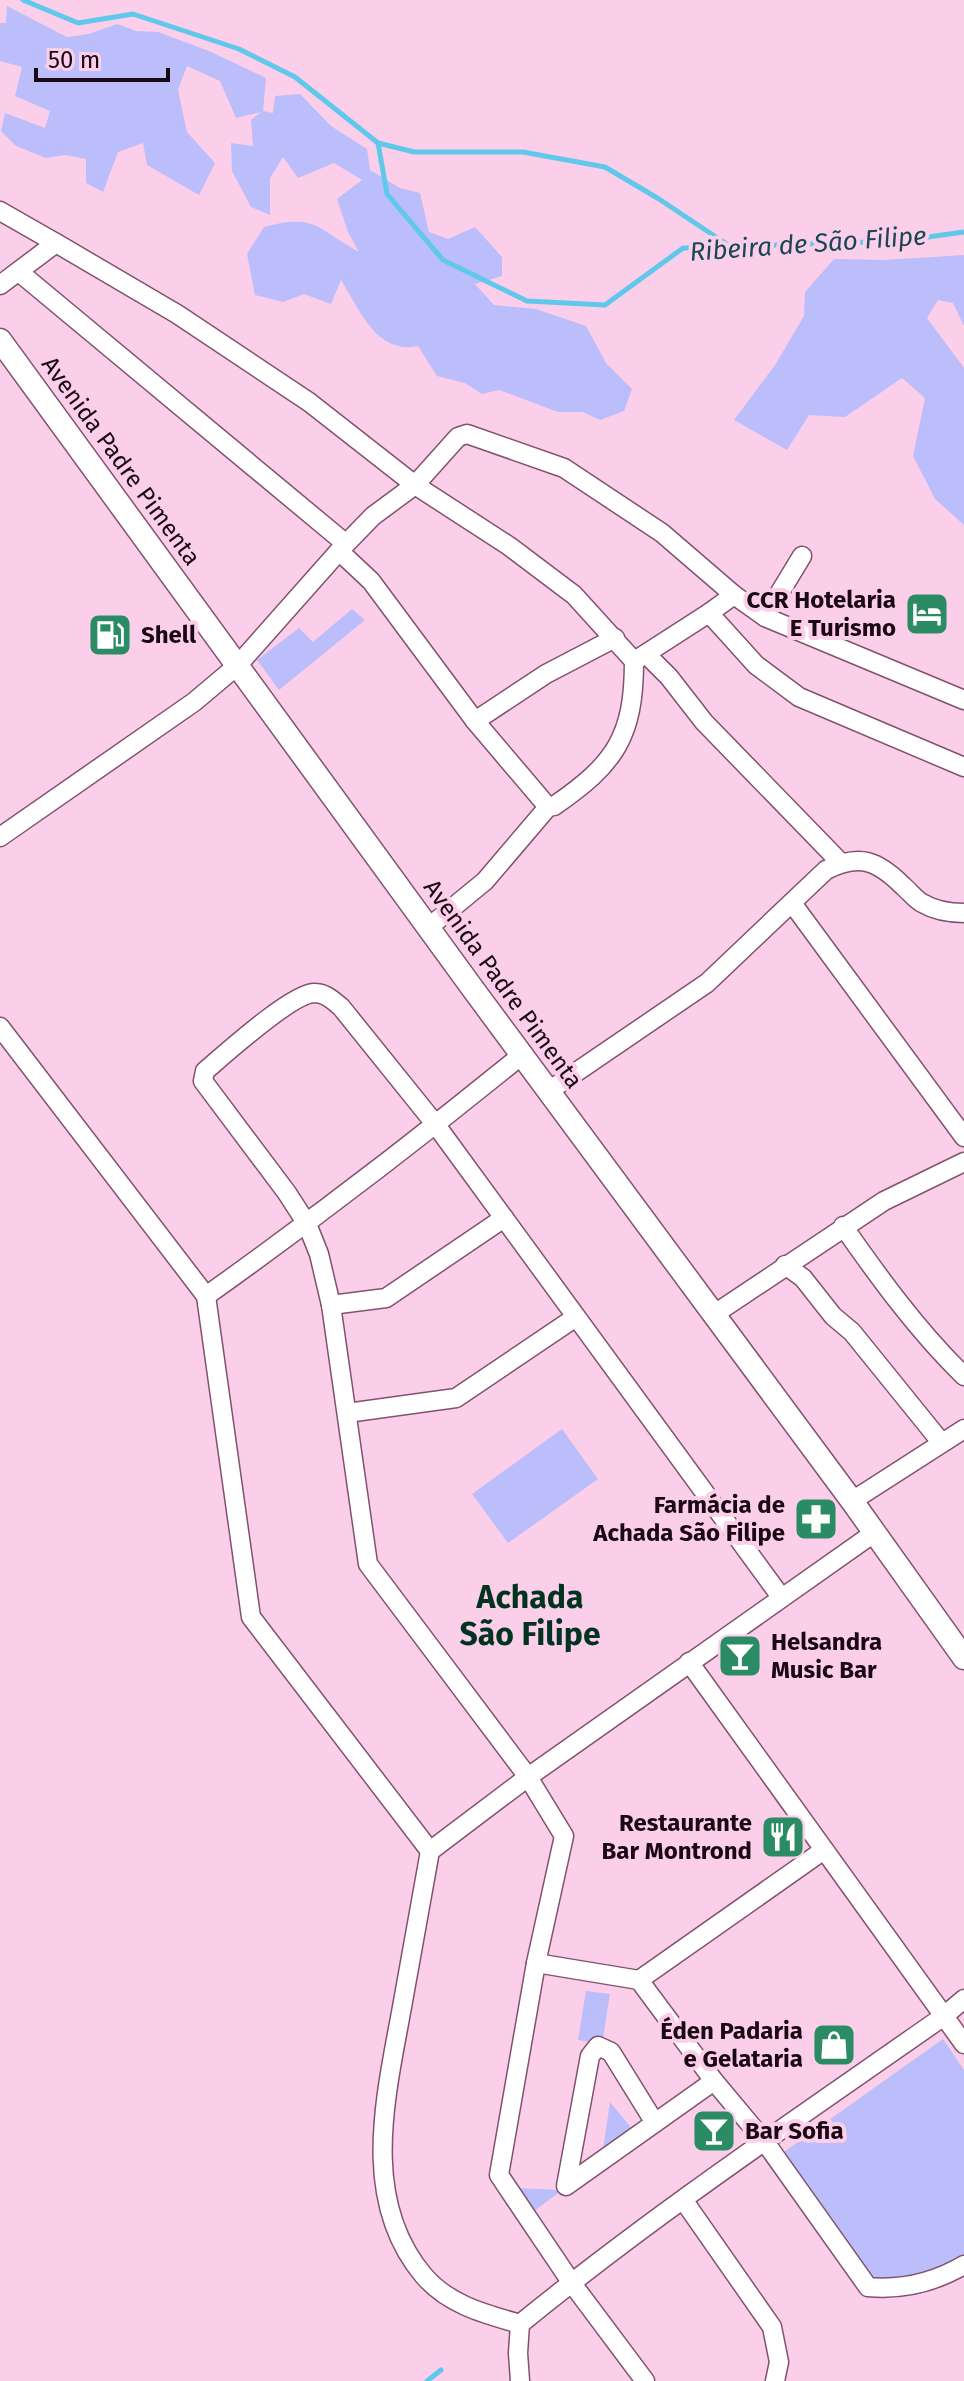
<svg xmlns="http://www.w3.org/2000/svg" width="964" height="2381" font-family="'Fira Sans',sans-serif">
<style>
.green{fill:#bbbefa}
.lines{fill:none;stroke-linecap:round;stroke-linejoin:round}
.stream{stroke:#60c8ea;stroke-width:5}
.minor-casing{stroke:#81526f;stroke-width:21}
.major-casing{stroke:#81526f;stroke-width:25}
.minor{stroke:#fff;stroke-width:18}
.major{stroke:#fff;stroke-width:22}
.labels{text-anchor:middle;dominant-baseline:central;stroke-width:8;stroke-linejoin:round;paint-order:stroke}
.street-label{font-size:24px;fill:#1a0814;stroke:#fbcfe9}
.poi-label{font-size:24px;font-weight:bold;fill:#1a0814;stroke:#fbcfe9;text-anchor:end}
.water-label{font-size:26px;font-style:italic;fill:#184654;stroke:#fbcfe9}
.district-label{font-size:32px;font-weight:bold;fill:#023321;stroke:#fbcfe9}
</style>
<rect width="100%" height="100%" fill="#fbcfe9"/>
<g class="green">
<path d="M7,6L67,37L89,34L117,24L136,31L158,32L209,51L266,78L263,111L273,113L275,96L300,94L331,126L367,149L370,170L400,188L420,193L429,232L448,239L475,227L502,257V276L475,284L494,305L536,309L586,326L606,363L632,389L624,411L600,420L583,412H558L499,390L482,394L465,383L437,376L418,346C376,355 359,308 341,280L331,304L304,294L283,302L255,295L247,254L264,227C316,213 317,229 359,252L348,232L337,199L362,180L334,163L298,178L283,157L270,178V215L251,207L232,171L231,143L253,146L251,120L261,112L236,118L220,81L187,66L178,90L187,132L215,163L199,195L147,165L143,143L118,152L103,192L86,183V159L65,155L46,158L16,146L1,131L5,113L45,128L50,111L15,96L22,67L0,61V23H6Z"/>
<polygon points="964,255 964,326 953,303 938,300 927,318 964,368 964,525 935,499 913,456 925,398 902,378 845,417 809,415 787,450 734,420 775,365 804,316 805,292 834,259 884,260"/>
<polygon points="352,609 365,620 279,690 257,660 299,628 313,642"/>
<polygon points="562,1429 598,1479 508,1543 472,1494"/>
<polygon points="586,1991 610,1994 603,2038 594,2043 578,2040"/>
<polygon points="943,2039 964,2070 964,2257 937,2273 869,2283 781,2154"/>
<polygon points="610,2102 633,2130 603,2150"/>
<polygon points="516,2188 562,2190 533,2212"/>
</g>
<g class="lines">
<g class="stream">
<polyline points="23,0 78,23 133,14 239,49 295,77 378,143 387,194 443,260 527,301 605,305 683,248 899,241 964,232"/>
<polyline points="378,143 414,152 523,152 605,167 659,199 731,247"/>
<polyline points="427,2381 441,2370"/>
</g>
<g class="minor-casing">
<g id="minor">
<polyline points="0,211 56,243"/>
<polyline points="19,272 345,543"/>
<polyline points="0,285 56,243 177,314 309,402 415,485 458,437 467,434 564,468 662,533 734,595 765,617 964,700"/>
<path d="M339,551L373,516L415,485L509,546L574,595L634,661C634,737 615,764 554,806L548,807L485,881L429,927"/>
<polyline points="709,613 756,665 799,697 964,767"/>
<polyline points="765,617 802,556"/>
<polyline points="646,654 669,677 704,722 841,863"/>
<polyline points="636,660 709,613 734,595"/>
<polyline points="475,721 546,674 615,638"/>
<polyline points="0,837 194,702 238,665 339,551 371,581 475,721 548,807"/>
<polyline points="792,903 964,1137"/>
<polyline points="0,1027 206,1296 251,1617 430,1851"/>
<path d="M550,1090L707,983L826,870C860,853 878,861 903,886C909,891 915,899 922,903C934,910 951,913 964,913"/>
<path d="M843,1226C880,1279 918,1331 964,1376"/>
<polyline points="785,1265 803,1278 833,1316 852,1332 941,1442"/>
<path d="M206,1296C314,1219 420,1138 523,1054"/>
<polyline points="331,1305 386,1298 504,1218"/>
<polyline points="713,1315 884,1201 964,1162"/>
<polyline points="347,1413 456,1398 576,1317"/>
<polyline points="852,1501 964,1429"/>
<polyline points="689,1662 964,2044"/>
<path d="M536,1963L639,1980L714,2081L765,2142L868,2287C902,2290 935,2282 964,2265"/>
<polyline points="639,1980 824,1850"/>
<polyline points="655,2123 611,2052 598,2046 590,2056 566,2186 714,2081"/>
<polyline points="684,2201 772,2327 779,2362 775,2381"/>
<path d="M520,2324C485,2314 449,2305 424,2276C359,2199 386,2096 402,2007C411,1955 421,1903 430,1851L528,1777L874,1533"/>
<path d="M520,2381L518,2353L520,2324C655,2214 801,2116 944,2016L964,1999"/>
<path d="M645,2381L571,2282L499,2175L536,1963L564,1836L528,1777L368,1564L331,1305L319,1254L307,1224L287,1193L203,1081L205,1071C225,1054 291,994 314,993C326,993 332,1000 341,1007L436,1125L781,1597"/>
</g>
</g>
<g class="major-casing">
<polyline id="major" points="0,340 473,989 852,1501 964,1658"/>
</g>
<use href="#minor" class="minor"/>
<use href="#major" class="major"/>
</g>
<defs>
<g id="hotel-square" transform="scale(2.3)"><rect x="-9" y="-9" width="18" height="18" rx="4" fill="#2b8b64" stroke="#fbcfe9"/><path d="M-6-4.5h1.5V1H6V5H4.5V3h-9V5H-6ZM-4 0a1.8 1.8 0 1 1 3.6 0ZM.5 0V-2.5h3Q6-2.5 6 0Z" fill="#fff"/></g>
<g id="fuel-square" transform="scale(2.3)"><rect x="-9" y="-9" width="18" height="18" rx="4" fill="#2b8b64" stroke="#fbcfe9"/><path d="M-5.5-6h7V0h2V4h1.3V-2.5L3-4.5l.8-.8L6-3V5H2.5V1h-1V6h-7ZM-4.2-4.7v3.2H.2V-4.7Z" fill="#fff"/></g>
<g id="pharmacy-square" transform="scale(2.3)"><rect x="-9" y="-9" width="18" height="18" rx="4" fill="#2b8b64" stroke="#fbcfe9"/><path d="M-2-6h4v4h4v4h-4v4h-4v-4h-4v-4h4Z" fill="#fff"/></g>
<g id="bar-square" transform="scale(2.3)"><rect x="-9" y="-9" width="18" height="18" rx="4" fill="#2b8b64" stroke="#fbcfe9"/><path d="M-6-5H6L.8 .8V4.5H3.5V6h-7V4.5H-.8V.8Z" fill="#fff"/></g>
<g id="restaurant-square" transform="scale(2.3)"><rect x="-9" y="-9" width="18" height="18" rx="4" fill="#2b8b64" stroke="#fbcfe9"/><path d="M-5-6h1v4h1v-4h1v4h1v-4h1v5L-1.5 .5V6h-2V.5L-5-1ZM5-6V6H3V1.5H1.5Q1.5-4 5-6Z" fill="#fff"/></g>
<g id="shop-square" transform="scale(2.3)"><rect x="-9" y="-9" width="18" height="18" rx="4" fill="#2b8b64" stroke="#fbcfe9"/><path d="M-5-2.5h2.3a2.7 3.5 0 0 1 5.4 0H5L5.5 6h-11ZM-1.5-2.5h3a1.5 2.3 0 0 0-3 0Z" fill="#fff"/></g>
</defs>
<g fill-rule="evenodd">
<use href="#hotel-square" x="927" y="614"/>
<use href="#fuel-square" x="110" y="635"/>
<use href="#pharmacy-square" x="816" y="1519"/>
<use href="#bar-square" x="740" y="1656"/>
<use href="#restaurant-square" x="783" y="1837"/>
<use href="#shop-square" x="834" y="2045"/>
<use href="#bar-square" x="714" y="2131"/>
</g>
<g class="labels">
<g class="street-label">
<text transform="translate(121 461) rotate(54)">Avenida Padre Pimenta</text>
<text transform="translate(503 984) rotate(54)">Avenida Padre Pimenta</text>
</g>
<g class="poi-label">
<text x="896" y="600">CCR Hotelaria<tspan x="896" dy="28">E Turismo</tspan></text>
<text x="141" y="635" text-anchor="start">Shell</text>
<text x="785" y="1505">Farmácia de<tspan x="785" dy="28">Achada São Filipe</tspan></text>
<text x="771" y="1642" text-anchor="start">Helsandra<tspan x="771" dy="28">Music Bar</tspan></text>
<text x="752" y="1823">Restaurante<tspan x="752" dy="28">Bar Montrond</tspan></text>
<text x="803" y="2031">Éden Padaria<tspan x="803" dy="28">e Gelataria</tspan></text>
<text x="745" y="2131" text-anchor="start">Bar Sofia</text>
</g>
<g class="water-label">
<text transform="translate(808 244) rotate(-4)">Ribeira de São Filipe</text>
</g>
<g class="district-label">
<text x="530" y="1597">Achada<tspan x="530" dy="37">São Filipe</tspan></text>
</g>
</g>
<path d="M36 68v12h132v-12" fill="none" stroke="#1a0814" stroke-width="4"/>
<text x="48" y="68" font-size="24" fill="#1a0814" stroke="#fbcfe9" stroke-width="6" paint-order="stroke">50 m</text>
</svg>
